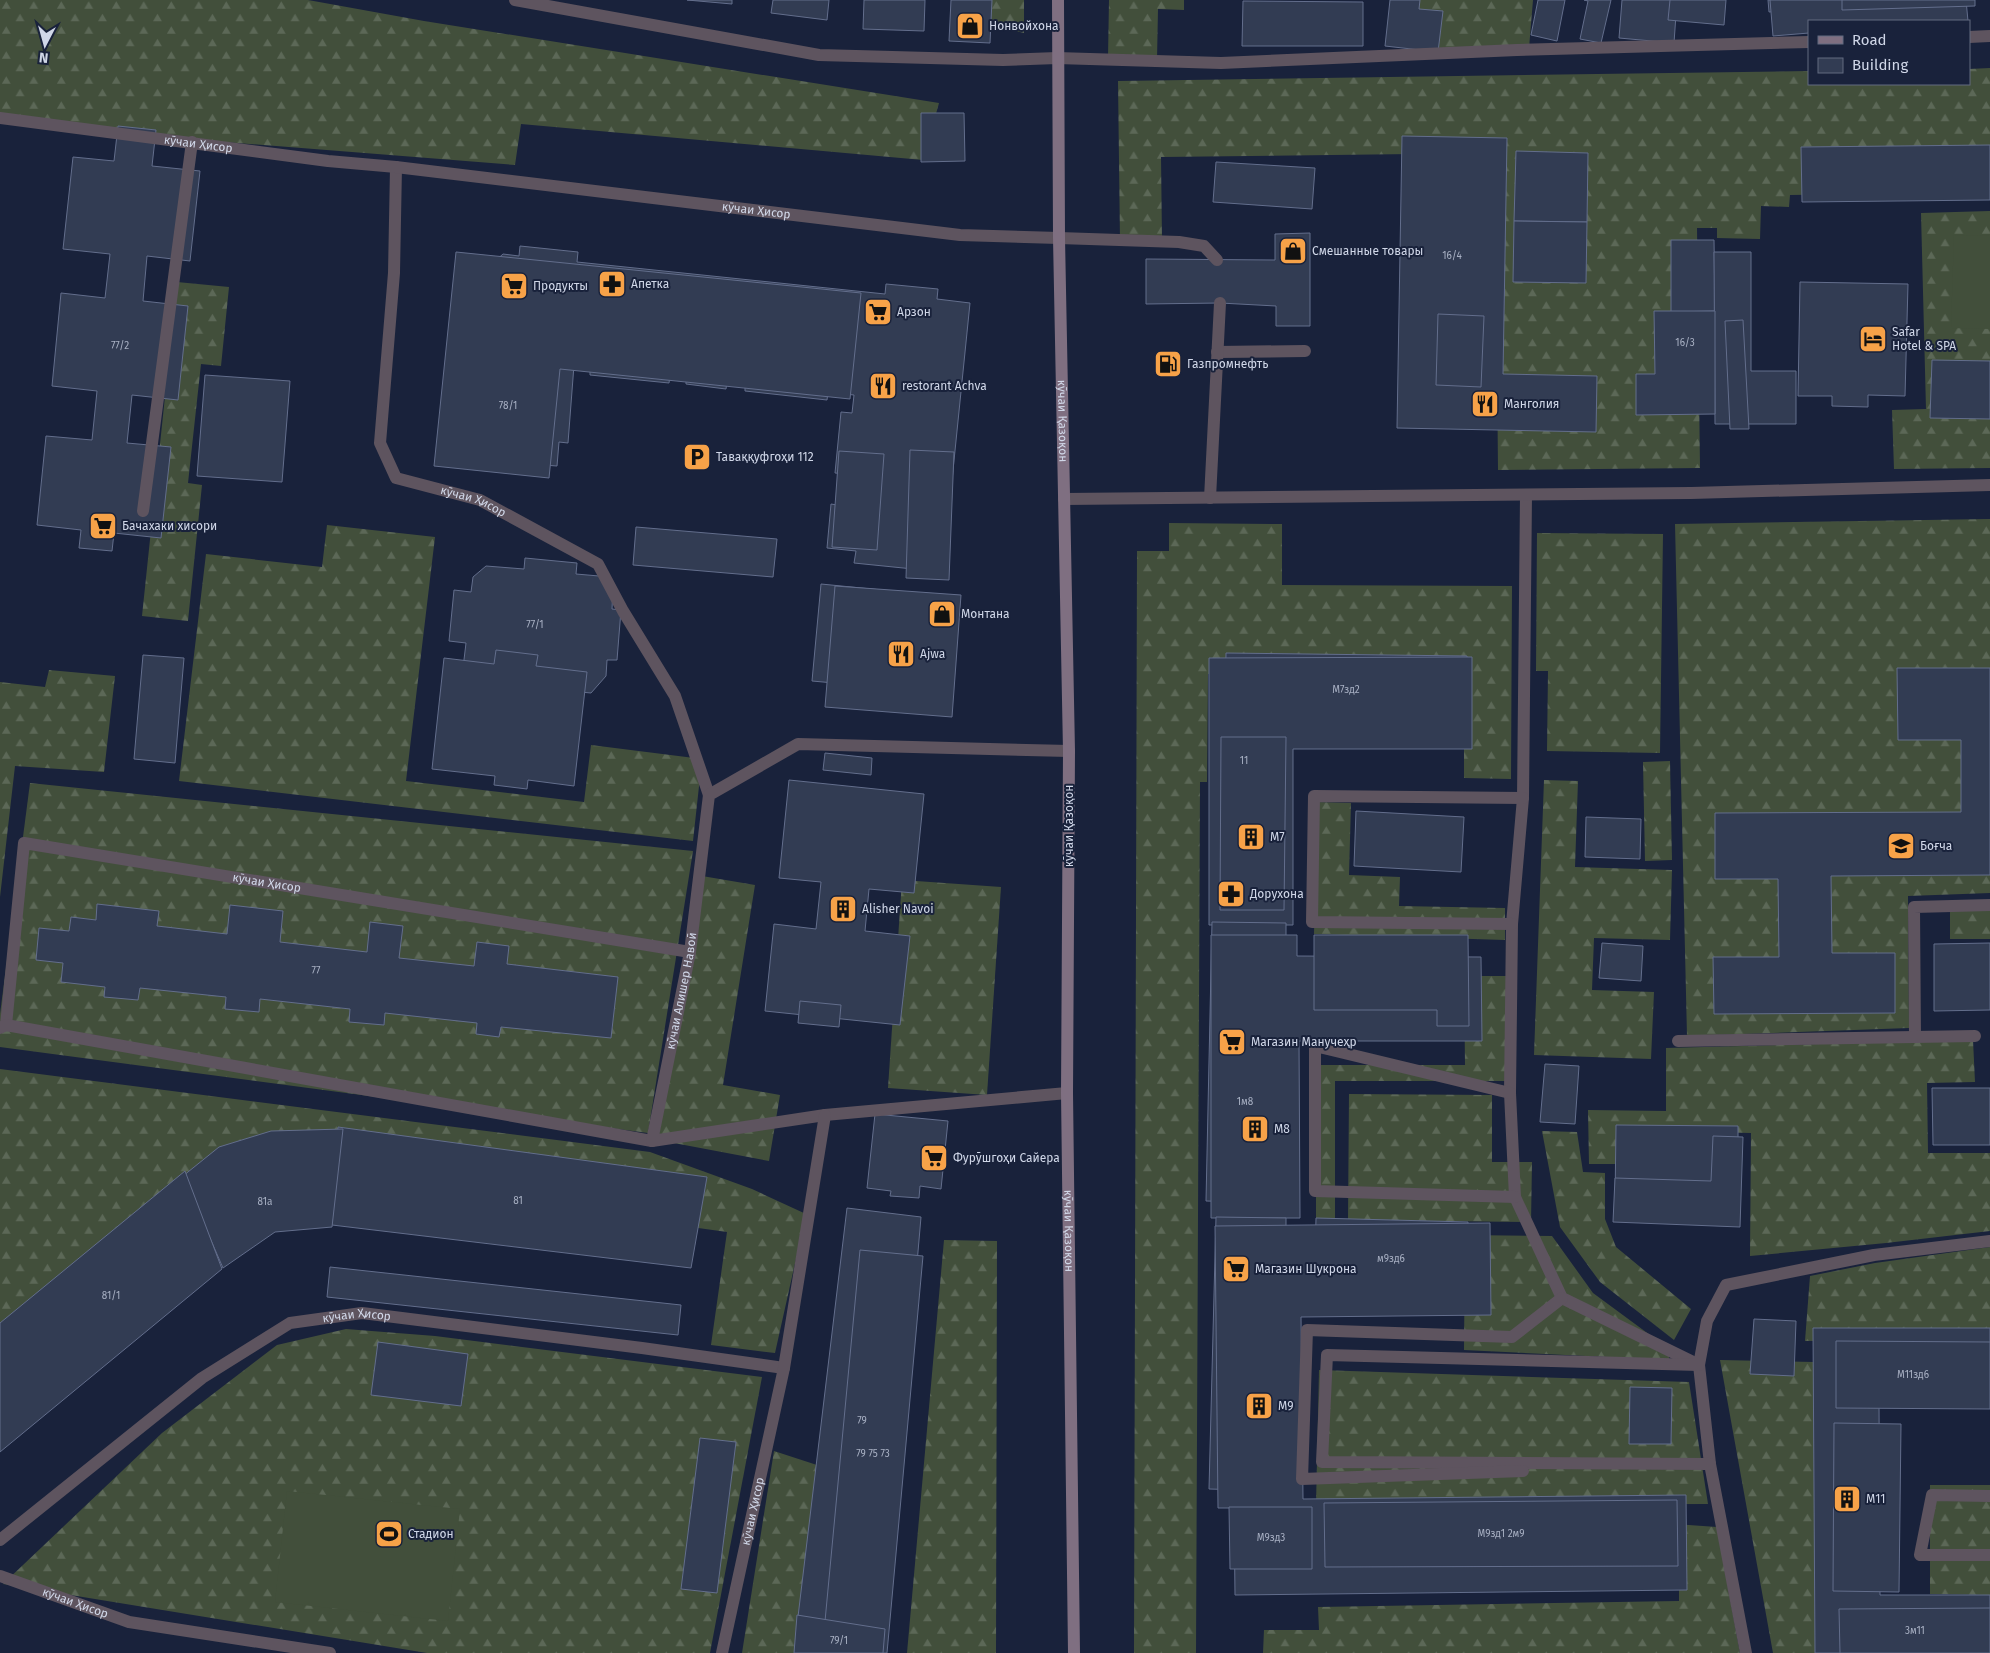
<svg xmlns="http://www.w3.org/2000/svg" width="1990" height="1653" font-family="'Fira Sans',sans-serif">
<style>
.forest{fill:url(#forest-firs)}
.pitch{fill:#424f3b}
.building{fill:#323c53;stroke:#636e8c}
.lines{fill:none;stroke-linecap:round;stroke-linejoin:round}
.lane{stroke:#5e545f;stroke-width:12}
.street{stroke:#5e545f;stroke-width:12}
.secondary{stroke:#7f6f81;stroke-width:12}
.labels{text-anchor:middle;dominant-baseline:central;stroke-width:4;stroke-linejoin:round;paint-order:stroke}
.number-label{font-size:10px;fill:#a8b0c3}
.poi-label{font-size:12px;fill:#d0d7e8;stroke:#19223b;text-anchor:start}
.street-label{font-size:12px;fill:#d0d7e8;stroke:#19223b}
</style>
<defs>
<pattern id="forest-firs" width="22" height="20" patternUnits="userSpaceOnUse" patternTransform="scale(1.25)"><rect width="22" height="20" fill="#424f3b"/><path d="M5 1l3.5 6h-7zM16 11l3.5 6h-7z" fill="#5c6857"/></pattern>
</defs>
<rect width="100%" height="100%" fill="#19223b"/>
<g class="forest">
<polygon points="0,0 308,0 424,21 939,103 923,160 521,124 515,165 74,130 0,119"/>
<polygon points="973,0 1024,0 1024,33 973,21"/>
<polygon points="1109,0 1184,0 1184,10 1158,9 1157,59 1108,58"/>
<polygon points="1412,0 1533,0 1529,48 1416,50"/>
<polygon points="1990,68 1990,192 1790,195 1789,207 1761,206 1760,239 1717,238 1717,228 1697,228 1700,468 1498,470 1495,153 1161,157 1162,240 1120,241 1118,81 1809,71 1809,84 1969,84 1969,69"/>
<polygon points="1990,211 1990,468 1894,469 1892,410 1926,409 1921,213"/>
<polygon points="177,282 229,287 221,366 201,364 188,483 202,485 188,621 142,616"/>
<polygon points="1990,519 1990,893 1908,896 1909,1028 1687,1036 1675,524"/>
<polygon points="1169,523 1282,524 1282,585 1512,586 1511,779 1464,778 1464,676 1208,674 1207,782 1200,782 1196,1653 1134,1653 1137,551 1169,551"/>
<polygon points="327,525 435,537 406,781 584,802 591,745 702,759 693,841 179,781 206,554 322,567"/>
<polygon points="1537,533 1663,534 1660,753 1547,751 1548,671 1536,671"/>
<polygon points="49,670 115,676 104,772 15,766 0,897 0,682 45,687"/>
<polygon points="1670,761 1672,860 1645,861 1643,762"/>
<polygon points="1544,780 1578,781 1575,867 1672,870 1670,940 1594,938 1592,990 1654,992 1651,1059 1534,1055"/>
<polygon points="30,783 693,851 648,1133 0,1047 0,1014"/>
<polygon points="1317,802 1351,803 1349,875 1400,877 1399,906 1505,908 1505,940 1314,934"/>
<polygon points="702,876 755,885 723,1085 780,1095 769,1161 658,1140"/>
<polygon points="902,880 1001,887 987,1095 888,1088"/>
<rect x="1950" y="911" width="40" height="28"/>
<polygon points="1464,976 1514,976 1514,1081 1335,1081 1335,1224 1316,1225 1316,1065 1465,1065"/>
<polygon points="1973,1040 1975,1082 1927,1083 1928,1153 1990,1153 1990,1231 1886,1243 1750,1256 1751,1133 1706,1132 1705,1164 1589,1164 1588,1110 1666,1111 1666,1048"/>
<polygon points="0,1069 650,1152 752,1189 806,1214 775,1353 711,1345 727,1232 367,1182 308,1180 0,1382"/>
<polygon points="1349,1094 1492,1095 1492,1162 1532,1162 1531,1222 1348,1220"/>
<polygon points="1542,1131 1577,1132 1583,1172 1605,1173 1605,1219 1616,1247 1691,1309 1674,1340 1600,1282 1560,1227"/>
<polygon points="1465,1235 1552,1236 1593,1293 1669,1349 1669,1360 1464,1350"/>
<polygon points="944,1240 997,1241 996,1653 907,1653"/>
<polygon points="1990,1247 1990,1339 1805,1341 1810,1276 1875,1263"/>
<polygon points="346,1329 435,1336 762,1377 710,1653 427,1653 3,1584 162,1433 277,1345"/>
<polygon points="1720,1360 1860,1363 1854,1610 1990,1653 1773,1653"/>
<polygon points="1319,1370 1689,1382 1708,1504 1316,1505"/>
<polygon points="774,1451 820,1466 797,1653 742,1653"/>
<polygon points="1930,1485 1990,1485 1990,1595 1930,1594"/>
<polygon points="1603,1519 1717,1527 1740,1653 1263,1653 1264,1630 1319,1630 1318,1607 1679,1601 1679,1537"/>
</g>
<g class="pitch">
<polygon points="1954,235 1990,236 1990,329 1951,328"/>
<polygon points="287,1491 460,1509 448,1621 275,1602"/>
</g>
<g class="building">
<polygon points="687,0 732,0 732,4"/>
<polygon points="773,0 829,0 827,20 771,13"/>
<polygon points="864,0 925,0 924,31 863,29"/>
<polygon points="951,0 992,0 990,43 949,41"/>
<polygon points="1390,0 1420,0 1419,9 1443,11 1438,52 1385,46"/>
<polygon points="1538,0 1565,0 1557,41 1531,35"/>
<polygon points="1584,0 1611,0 1601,43 1580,39 1588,1"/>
<polygon points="1622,0 1677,0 1674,43 1619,38"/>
<polygon points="1670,0 1726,0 1724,25 1668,20"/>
<polygon points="1768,0 1824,0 1825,8 1769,12"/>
<polygon points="1770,0 1966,0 1968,21 1809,21 1809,33 1773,36"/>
<polygon points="1842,0 1975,0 1975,6 1842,10"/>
<polygon points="1243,1 1363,2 1363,46 1242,46"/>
<polygon points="921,113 964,113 965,161 921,162"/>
<polygon points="118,126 156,130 152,166 200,171 190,261 147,256 143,301 188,306 178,400 132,395 127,443 171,447 161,538 114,533 112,551 79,548 81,530 37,525 46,436 92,440 97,391 52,386 61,293 105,298 110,254 63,249 73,157 114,161"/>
<polygon points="1402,136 1507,138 1503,374 1597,376 1596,432 1397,428"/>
<polygon points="1990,145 1990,200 1802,202 1801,147"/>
<polygon points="1516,151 1588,153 1587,222 1514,221"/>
<polygon points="1216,162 1315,168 1312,209 1213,202"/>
<polygon points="1514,221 1587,222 1586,283 1513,282"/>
<polygon points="1310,233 1310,326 1276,326 1276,306 1220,303 1146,304 1146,259 1275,260 1275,234"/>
<polygon points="1671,240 1714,240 1715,311 1671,312"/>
<polygon points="520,246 578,252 577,262 885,294 886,284 938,289 937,299 970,303 944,559 924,557 923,570 854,563 856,551 827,548 831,504 843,506 846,474 835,473 841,412 852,413 854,395 828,392 827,400 745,391 745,383 727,381 726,389 686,384 686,377 670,376 669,383 590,375 590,367 574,365 568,443 559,442 557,466 530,464 530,473 466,468 467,458 443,456 445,430 454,431 455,416 444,415 446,393 457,393 460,361 451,360 453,337 462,337 463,323 455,322 457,299 465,299 466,287 503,254 519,256"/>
<polygon points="456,252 861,293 850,399 560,369 549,478 434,466"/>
<polygon points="1714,252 1751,252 1751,371 1796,371 1796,424 1715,424"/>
<polygon points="1800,282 1908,284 1905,396 1868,395 1868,407 1832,406 1832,396 1798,396"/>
<polygon points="1654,311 1715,311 1715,414 1636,415 1636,374 1655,374"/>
<polygon points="1438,314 1484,316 1481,387 1436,385"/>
<polygon points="1743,320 1749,429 1730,429 1725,321"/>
<polygon points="1932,360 1990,361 1990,419 1930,418"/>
<polygon points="205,375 290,381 282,482 197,476"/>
<polygon points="910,450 954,452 949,580 906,578"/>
<polygon points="839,451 884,454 877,550 832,547"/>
<polygon points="636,527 777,539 773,577 633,565"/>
<polygon points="525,558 577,563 576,574 599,576 613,588 612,609 621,610 617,660 607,660 606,676 591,693 479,683 463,668 466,643 449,641 454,590 471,592 473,577 486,566 524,569"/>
<polygon points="821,584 932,595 923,691 812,681"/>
<polygon points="835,586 961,595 952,717 825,707"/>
<polygon points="496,650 538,655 536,666 587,672 574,786 528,780 527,789 494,785 495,776 432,769 444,658 494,664"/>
<polygon points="1226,653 1467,656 1465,741 1426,740 1427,727 1225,724"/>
<polygon points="143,655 184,658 175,763 134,759"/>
<polygon points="1472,657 1472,749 1293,749 1293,925 1209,925 1209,658"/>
<polygon points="1897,668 1990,668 1990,875 1831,876 1832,953 1895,953 1895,1013 1714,1014 1713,957 1779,957 1778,879 1715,879 1715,813 1961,812 1961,740 1898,740"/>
<polygon points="1221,737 1286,737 1284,910 1220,910"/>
<polygon points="825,753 872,758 871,775 823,770"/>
<polygon points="789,780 924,794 914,893 869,889 865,931 910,936 900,1025 765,1011 774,924 816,929 821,882 779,878"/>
<polygon points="1356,811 1464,817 1461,872 1354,866"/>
<polygon points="1586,817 1641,819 1640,859 1585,857"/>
<polygon points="97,904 159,911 157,926 227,934 230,905 283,911 280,942 367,952 370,922 403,926 399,958 474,966 477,942 509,946 507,964 618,977 611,1038 501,1027 499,1037 476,1034 477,1023 385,1013 384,1025 349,1022 350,1009 260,999 259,1012 225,1009 226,997 140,988 138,1000 104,997 105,987 61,982 63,963 36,960 39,928 69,931 71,917 96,920"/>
<polygon points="1212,922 1286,923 1286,962 1304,962 1303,1004 1285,1004 1281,1203 1206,1201"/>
<polygon points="1211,935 1297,935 1297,956 1481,957 1482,1041 1299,1041 1300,1218 1211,1218"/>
<polygon points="1314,935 1468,935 1469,1026 1437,1026 1437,1010 1314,1010"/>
<polygon points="1602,943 1643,946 1641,981 1599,978"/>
<polygon points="1990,943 1990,1010 1934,1011 1934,944"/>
<polygon points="800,1001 841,1005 839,1027 798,1023"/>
<polygon points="1545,1064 1579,1066 1575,1124 1540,1122"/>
<polygon points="1932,1088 1990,1088 1990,1145 1933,1145"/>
<polygon points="875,1114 948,1121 941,1189 920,1186 919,1198 890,1196 891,1191 867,1188"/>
<polygon points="1616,1125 1738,1126 1738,1203 1615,1203"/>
<polygon points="338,1127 707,1177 691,1268 332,1225"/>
<polygon points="343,1129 332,1227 275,1232 223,1268 183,1176 219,1147 271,1131"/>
<polygon points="1713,1136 1743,1137 1740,1227 1613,1222 1615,1178 1711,1181"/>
<polygon points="185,1171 222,1269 0,1452 0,1323"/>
<polygon points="847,1208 921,1217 885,1634 797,1625"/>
<polygon points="1216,1217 1286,1218 1286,1253 1303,1254 1302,1296 1284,1295 1280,1491 1209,1489"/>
<polygon points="1316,1218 1468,1222 1466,1311 1431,1310 1431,1299 1314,1296"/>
<polygon points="1490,1223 1491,1315 1301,1317 1303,1499 1686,1495 1687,1590 1235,1595 1234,1508 1218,1508 1215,1226"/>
<polygon points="860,1250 923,1256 887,1653 822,1653"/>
<polygon points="330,1267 681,1305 678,1335 327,1297"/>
<polygon points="1754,1319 1796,1321 1794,1376 1750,1374"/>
<polygon points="1813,1328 1990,1328 1990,1403 1879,1403 1880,1595 1990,1595 1990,1653 1815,1653"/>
<polygon points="1836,1341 1990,1342 1990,1409 1836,1408"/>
<polygon points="378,1342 468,1354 461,1406 371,1395"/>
<polygon points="1630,1387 1672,1388 1671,1444 1629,1444"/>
<polygon points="1834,1423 1901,1424 1899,1592 1833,1591"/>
<polygon points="700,1438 736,1442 717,1593 681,1589"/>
<polygon points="1677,1500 1678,1566 1325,1567 1324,1503"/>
<polygon points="1229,1507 1312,1507 1312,1569 1230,1569"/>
<polygon points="1990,1608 1990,1653 1840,1653 1839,1609"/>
<polygon points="797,1615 885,1629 883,1653 794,1653"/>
</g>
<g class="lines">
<g class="lane">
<path id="s1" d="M396,167L394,273L380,443L396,478L480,500L598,564L623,611L675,696L709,795"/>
<polyline points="1059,238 1179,242 1204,246 1217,260"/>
<polyline points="1217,352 1305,351"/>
<polyline points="1526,495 1523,798 1512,924 1510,1093 1515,1197 1562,1298 1699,1365 1710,1464 1746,1653"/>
<polyline points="1210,498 1220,303"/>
<polyline points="1064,499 1691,493 1990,485"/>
<polyline points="1512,924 1312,922 1314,796 1523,798"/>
<path id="s2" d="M6,1025L24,843L690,952"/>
<polyline points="0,1028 6,1025 652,1141"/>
<polyline points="1915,1037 1914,907 1990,905"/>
<polyline points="1678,1041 1975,1036"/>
<path id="s3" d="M1067,1093L825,1115L652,1141L690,952L709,795L798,744L1069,751"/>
<polyline points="1510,1093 1315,1046 1315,1191 1515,1197"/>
<polyline points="1710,1464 1322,1462 1327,1355 1699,1365 1707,1321 1726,1285 1874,1255 1990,1241"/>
<polyline points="1523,1471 1302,1479 1307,1330 1512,1337 1562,1298"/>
<polyline points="1990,1496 1932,1495 1920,1555 1990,1555"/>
<path id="s4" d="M0,1540L202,1378L290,1323L362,1313L642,1348L784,1368"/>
<path id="s5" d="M0,1576L129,1622L330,1653"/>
<path id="s6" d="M722,1653L784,1368L825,1115"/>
</g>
<g class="street">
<polyline points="515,0 819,55 1003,60 1057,58 1221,63 1517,50 1809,42"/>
<polyline points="1969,37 1990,36"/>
<path id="s7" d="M0,118L328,161L396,167L960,235L1059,238"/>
<polyline points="143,511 192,142"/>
</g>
<path class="secondary" id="s8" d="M1058,0L1059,238L1069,751L1067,1093L1074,1653"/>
</g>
<defs>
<g id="shop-square" transform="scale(1.4375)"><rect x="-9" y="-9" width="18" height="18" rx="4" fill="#f7a248" stroke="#19223b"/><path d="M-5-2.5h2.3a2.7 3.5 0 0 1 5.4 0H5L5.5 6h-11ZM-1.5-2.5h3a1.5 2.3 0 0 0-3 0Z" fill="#111"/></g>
<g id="pharmacy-square" transform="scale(1.4375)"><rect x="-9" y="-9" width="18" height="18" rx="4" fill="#f7a248" stroke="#19223b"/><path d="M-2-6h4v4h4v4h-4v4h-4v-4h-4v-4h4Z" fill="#111"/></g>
<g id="supermarket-square" transform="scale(1.4375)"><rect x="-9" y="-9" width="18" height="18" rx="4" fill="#f7a248" stroke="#19223b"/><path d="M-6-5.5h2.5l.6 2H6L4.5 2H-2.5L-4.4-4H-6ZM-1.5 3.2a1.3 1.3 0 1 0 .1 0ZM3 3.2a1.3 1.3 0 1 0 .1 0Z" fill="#111"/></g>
<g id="hotel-square" transform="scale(1.4375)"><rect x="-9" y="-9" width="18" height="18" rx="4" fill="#f7a248" stroke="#19223b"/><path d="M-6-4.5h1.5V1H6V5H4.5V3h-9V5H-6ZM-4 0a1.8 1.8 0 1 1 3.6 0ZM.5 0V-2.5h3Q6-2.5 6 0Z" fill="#111"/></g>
<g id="fuel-square" transform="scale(1.4375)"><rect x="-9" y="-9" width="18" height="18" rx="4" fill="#f7a248" stroke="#19223b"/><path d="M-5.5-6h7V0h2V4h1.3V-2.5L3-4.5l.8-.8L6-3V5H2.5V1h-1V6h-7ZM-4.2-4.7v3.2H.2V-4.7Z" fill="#111"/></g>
<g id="restaurant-square" transform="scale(1.4375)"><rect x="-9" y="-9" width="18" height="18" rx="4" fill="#f7a248" stroke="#19223b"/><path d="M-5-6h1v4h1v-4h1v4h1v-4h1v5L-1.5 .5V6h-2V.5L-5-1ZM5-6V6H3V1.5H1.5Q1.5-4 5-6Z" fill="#111"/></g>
<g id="parking-square" transform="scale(1.4375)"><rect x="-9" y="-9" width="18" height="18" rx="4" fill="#f7a248" stroke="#19223b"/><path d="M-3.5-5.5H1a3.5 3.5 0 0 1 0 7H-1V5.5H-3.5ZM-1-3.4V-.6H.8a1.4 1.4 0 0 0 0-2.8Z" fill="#111"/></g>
<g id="building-square" transform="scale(1.4375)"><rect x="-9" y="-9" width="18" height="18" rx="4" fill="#f7a248" stroke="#19223b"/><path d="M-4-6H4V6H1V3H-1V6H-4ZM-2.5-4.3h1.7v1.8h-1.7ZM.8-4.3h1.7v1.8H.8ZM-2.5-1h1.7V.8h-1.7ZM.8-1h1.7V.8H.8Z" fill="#111"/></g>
<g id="school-square" transform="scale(1.4375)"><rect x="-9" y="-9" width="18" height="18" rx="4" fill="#f7a248" stroke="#19223b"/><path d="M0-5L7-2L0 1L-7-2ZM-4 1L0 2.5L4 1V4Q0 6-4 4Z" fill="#111"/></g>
<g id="stadium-square" transform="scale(1.4375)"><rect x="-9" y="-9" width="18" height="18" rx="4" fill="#f7a248" stroke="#19223b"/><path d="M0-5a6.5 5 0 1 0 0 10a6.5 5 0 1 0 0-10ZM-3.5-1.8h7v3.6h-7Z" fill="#111"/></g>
</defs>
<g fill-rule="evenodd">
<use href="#shop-square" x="970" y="26"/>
<use href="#shop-square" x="1293" y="251"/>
<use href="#pharmacy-square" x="612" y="284"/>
<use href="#supermarket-square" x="514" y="286"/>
<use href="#supermarket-square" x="878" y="312"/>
<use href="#hotel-square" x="1873" y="339"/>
<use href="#fuel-square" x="1168" y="364"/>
<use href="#restaurant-square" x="883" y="386"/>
<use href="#restaurant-square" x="1485" y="404"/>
<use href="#parking-square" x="697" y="457"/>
<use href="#supermarket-square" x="103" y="526"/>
<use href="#shop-square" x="942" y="614"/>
<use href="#restaurant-square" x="901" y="654"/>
<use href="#building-square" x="1251" y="837"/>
<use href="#school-square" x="1901" y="846"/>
<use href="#pharmacy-square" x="1231" y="894"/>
<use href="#building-square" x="843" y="909"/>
<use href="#supermarket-square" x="1232" y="1042"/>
<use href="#building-square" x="1255" y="1129"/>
<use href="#supermarket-square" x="934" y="1158"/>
<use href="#supermarket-square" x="1236" y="1269"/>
<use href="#building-square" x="1259" y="1406"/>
<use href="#building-square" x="1847" y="1499"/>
<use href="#stadium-square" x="389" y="1534"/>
</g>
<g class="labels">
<g class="number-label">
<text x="1452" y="256">16/4</text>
<text x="1685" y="343">16/3</text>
<text x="120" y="346">77/2</text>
<text x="508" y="406">78/1</text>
<text x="535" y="625">77/1</text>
<text x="1346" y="690">М7зд2</text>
<text x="1244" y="761">11</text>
<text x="316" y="971">77</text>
<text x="1245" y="1102">1м8</text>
<text x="518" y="1201">81</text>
<text x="265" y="1202">81а</text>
<text x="1391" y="1259">м9зд6</text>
<text x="111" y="1296">81/1</text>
<text x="1913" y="1375">М11зд6</text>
<text x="862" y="1421">79</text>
<text x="873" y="1454">79 75 73</text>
<text x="1501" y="1534">М9зд1 2м9</text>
<text x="1271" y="1538">М9зд3</text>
<text x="1915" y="1631">3м11</text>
<text x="839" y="1641">79/1</text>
</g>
<g class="poi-label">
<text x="989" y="26">Нонвойхона</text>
<text x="1312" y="251">Смешанные товары</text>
<text x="631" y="284">Апетка</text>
<text x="533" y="286">Продукты</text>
<text x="897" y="312">Арзон</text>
<text x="1892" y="332">Safar<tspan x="1892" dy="14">Hotel &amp; SPA</tspan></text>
<text x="1187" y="364">Газпромнефть</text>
<text x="902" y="386">restorant Achva</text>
<text x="1504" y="404">Манголия</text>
<text x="716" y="457">Таваққуфгоҳи 112</text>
<text x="122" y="526">Бачахаки хисори</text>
<text x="961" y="614">Монтана</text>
<text x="920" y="654">Ajwa</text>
<text x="1270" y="837">М7</text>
<text x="1920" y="846">Боғча</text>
<text x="1250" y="894">Дорухона</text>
<text x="862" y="909">Alisher Navoi</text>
<text x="1251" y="1042">Магазин Манучеҳр</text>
<text x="1274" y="1129">М8</text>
<text x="953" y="1158">Фурӯшгоҳи Сайера</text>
<text x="1255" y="1269">Магазин Шукрона</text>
<text x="1278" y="1406">М9</text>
<text x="1866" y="1499">М11</text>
<text x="408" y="1534">Стадион</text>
</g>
<g class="street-label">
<text stroke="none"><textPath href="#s7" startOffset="200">кӯчаи Ҳисор</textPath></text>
<text stroke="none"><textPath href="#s7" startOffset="762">кӯчаи Ҳисор</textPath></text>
<text stroke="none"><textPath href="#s8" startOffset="421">кӯчаи Қазоқон</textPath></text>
<text stroke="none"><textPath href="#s1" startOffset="396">кӯчаи Ҳисор</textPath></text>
<text transform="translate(1069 826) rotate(-90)">кӯчаи Қазоқон</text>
<text stroke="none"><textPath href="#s2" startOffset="429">кӯчаи Ҳисор</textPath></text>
<text stroke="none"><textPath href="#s3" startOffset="571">кӯчаи Алишер Навоӣ</textPath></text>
<text stroke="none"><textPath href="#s8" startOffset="1231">кӯчаи Қазоқон</textPath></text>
<text stroke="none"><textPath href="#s4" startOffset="430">кӯчаи Ҳисор</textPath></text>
<text stroke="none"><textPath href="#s6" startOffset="145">кӯчаи Ҳисор</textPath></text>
<text stroke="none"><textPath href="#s5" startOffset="80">кӯчаи Ҳисор</textPath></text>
</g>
</g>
<rect x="1808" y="20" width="162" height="65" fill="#19223b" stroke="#626a80"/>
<rect x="1818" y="36" width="25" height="8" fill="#7f6f81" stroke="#626a80"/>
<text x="1852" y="45" font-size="15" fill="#d0d7e8">Road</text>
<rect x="1818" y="58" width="25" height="15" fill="#323c53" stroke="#626a80"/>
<text x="1852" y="70" font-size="15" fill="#d0d7e8">Building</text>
<g transform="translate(45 45) rotate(186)" stroke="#19223b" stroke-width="4" paint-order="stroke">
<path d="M0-4L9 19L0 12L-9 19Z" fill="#d0d7e8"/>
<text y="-8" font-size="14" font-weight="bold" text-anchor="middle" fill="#d0d7e8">N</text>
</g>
</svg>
